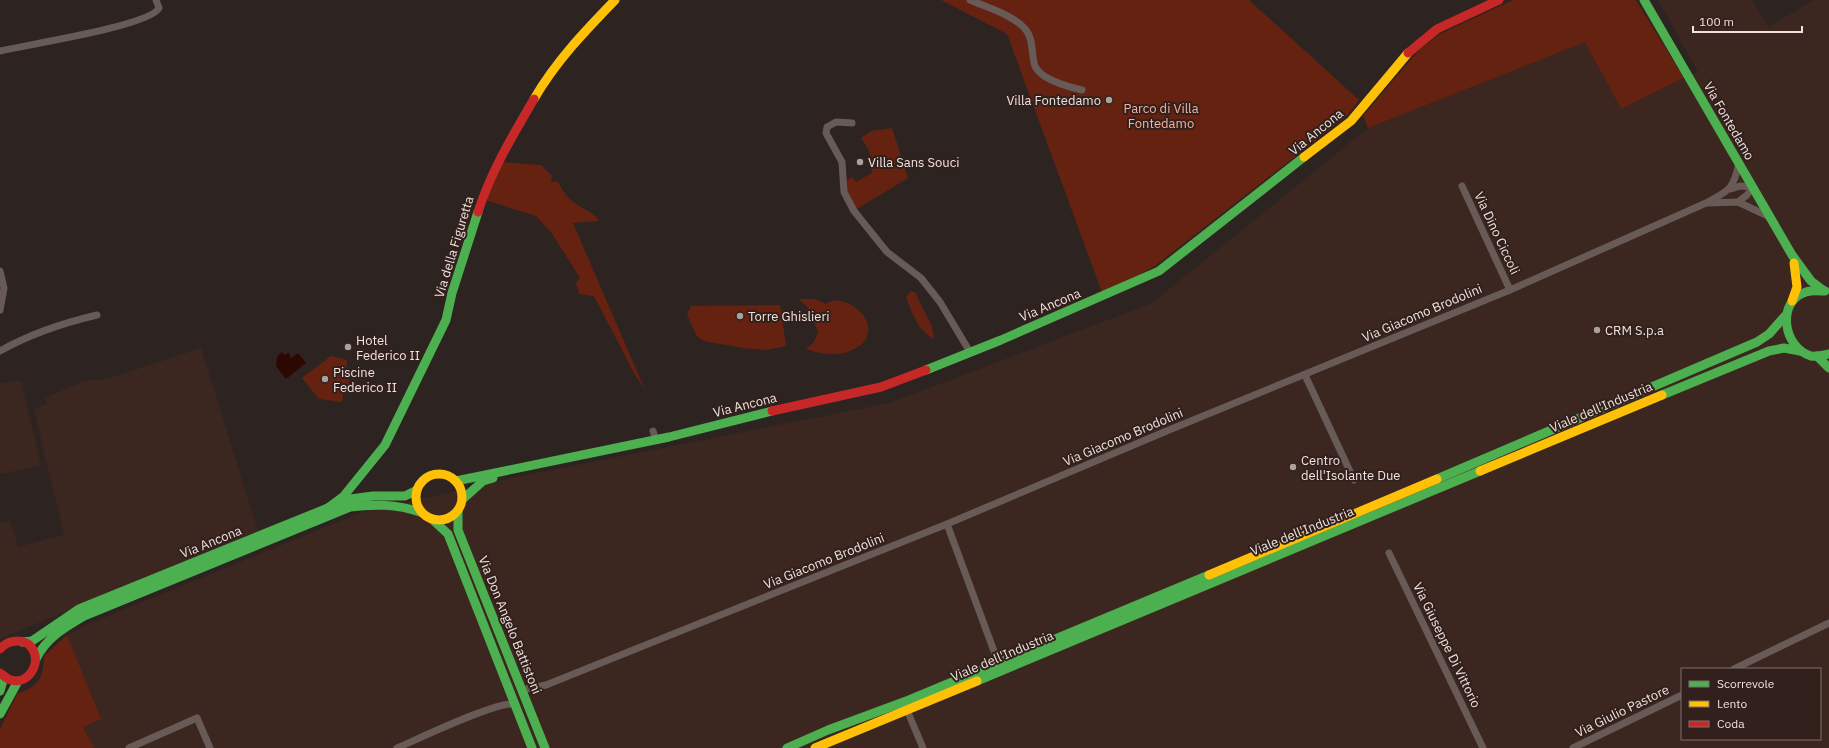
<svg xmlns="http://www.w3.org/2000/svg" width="1829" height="748" font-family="'IBM Plex Sans',sans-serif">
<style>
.built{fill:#3c2620;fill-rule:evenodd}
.green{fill:#621}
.water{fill:#2d0803}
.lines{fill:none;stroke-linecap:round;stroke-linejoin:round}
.street{stroke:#675a57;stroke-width:7}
.fast{stroke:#4caf50;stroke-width:9}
.slow{stroke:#ffc107;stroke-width:9}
.jam{stroke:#c62828;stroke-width:9}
.poi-dot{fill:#aba09c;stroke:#32201c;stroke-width:1.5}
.labels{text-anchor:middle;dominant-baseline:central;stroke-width:4;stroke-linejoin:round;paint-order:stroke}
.poi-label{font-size:13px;fill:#efe2df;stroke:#32201c;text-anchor:start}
.park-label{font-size:13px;fill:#f6b09e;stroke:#32201c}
.street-label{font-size:13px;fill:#efe2df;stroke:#32201c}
</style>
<rect width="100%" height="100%" fill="#2d2421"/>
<g class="built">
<path d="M1658,0H1752L1768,27L1814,0H1829V748H94L83,727L100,719L67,635L86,625L360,513L516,477L890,403L1152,303L1368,128L1585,42L1621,109L1698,72ZM1682,669H1820V739H1682Z"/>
<polygon points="201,348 258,531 0,639 0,523 10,520 18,547 64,535 34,409 47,404 45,398 84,381 107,379"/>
<polygon points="21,381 41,466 0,474 0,383"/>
</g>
<g class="green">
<polygon points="941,0 1249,0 1359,100 1347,116 1155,266 1103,295 1007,34"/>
<polygon points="1513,0 1636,0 1684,78 1621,109 1585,42 1368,128 1363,116 1419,50 1440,34"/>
<path d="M892,128L908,178L857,209L847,195L846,180L852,177L856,182L872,173C871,156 872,153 861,138L871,131Z"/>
<path d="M501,162L541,165L552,176L551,182H558C563,191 567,198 576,204C584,210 594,212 599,221L573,223L645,390L634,373L594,296L579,294L576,283L580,278L551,232L536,216L485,200Z"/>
<path d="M911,291L916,293C921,309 934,323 934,339C917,330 913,314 906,297Z"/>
<path d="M799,299H815L826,304C834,299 840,300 849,304C871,314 877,340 852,350C837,357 821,354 806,349L814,342L818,332L808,308Z"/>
<polygon points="780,305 786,346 766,350 743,348 704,341 697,336 687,315 691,306"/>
<polygon points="331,356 347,360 346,372 349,374 349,377 345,378 349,379 348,394 343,394 342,402 319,399 302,378"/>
<path d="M67,635L101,719L83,727L94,748H0V729L17,694C39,686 43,679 44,656Z"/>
</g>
<polygon class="water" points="282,352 284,355 289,353 291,358 298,353 306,363 286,379 276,366 277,357"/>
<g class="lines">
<g class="street">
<path d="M970,0C988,8 1014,15 1026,30C1034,40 1031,55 1035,66C1041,80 1069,87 1082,90"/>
<path d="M0,51C25,45 150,26 159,8L156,0"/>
<polyline points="852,123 836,122 827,127 826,133 842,162 844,192 854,211 887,252 921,278 940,302 970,352"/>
<polyline points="1462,186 1510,290"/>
<polyline points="1731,189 1740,186 1753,187"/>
<polyline points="1738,202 1747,195 1753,187"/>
<polyline points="1708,203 1738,202 1770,217"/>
<polyline points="0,271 4,288 0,310"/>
<path d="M0,351C30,334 63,323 97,315"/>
<polyline points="1305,375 1354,480"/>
<polyline points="653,431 656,440"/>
<polyline points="947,524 998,662"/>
<polyline points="1389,553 1483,748"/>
<polyline points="1734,669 1829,623"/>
<path d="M522,690L546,685L947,524L1169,430L1510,290L1706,203C1729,190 1733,191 1739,163"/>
<polyline points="907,710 923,748"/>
<polyline points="129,748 197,718 210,748"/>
<path d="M397,748C418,739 495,702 513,704"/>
<polyline points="1573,748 1682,695"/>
</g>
<g class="fast">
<polyline points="1644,0 1792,255 1811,281 1823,290"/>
<path d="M1825,291C1819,291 1812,290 1806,292C1776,301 1783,348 1811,356C1816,357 1824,355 1829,354"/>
<polyline points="1817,356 1829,368"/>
<polyline points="926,370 1001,340 1159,271 1304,157"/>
<polyline points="1662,395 1769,351 1784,348 1800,351"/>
<polyline points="1437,479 1757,342 1769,334 1785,316"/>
<polyline points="456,481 669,437 772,411"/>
<polyline points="463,499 483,481 493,478"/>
<polyline points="328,508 343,497 385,445 446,320 452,293 478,212"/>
<polyline points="458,511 458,530 545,748"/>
<polyline points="433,520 448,534 532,748"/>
<polyline points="22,642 32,641 79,609 350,499 373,496 405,496 417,490"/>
<path d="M36,659C46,638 65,627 84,616L350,507C375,504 396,504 420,512"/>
<polyline points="977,681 1480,471"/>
<polyline points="0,691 4,677"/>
<polyline points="0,714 18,681"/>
<polyline points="787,748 828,730 909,700 1209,575"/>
</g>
<g class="slow">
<path d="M534,99C556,61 585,31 615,0"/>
<polyline points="1304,157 1351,121 1408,53"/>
<polyline points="1792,301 1797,287 1794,263"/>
<polyline points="1480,471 1662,395"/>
<circle cx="439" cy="497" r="23"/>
<polyline points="1209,575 1437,479"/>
<polyline points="815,748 977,681"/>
</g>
<g class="jam">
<polyline points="1408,53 1437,29 1499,0"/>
<path d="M478,212C491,171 513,135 534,99"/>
<polyline points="772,411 881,387 926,370"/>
<path d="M0,649C9,639 28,637 34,652C40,667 26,685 11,680C7,679 3,675 0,673"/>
</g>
</g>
<g class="poi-dot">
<circle cx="1109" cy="100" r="4"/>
<circle cx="860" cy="162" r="4"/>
<circle cx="740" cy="316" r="4"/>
<circle cx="1597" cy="330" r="4"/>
<circle cx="348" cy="347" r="4"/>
<circle cx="325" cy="379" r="4"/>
<circle cx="1293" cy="467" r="4"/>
</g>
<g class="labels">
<g class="poi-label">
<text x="1101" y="100" text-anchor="end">Villa Fontedamo</text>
<text x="868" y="162">Villa Sans Souci</text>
<text x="748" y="316">Torre Ghislieri</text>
<text x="1605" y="330">CRM S.p.a</text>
<text x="356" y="340">Hotel<tspan x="356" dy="15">Federico II</tspan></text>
<text x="333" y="372">Piscine<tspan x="333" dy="15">Federico II</tspan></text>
<text x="1301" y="460">Centro<tspan x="1301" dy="15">dell'Isolante Due</tspan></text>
</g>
<g class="park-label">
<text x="1161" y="108">Parco di Villa<tspan x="1161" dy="15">Fontedamo</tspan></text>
</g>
<g class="street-label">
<text transform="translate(1729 121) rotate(60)">Via Fontedamo</text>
<text transform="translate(1316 132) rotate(-39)">Via Ancona</text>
<text transform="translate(1497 233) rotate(65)">Via Dino Ciccoli</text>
<text transform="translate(454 247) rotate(-73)">Via della Figuretta</text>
<text transform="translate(1050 305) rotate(-23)">Via Ancona</text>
<text transform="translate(1422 313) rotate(-23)">Via Giacomo Brodolini</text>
<text transform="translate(745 405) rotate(-14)">Via Ancona</text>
<text transform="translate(1601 407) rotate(-23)">Viale dell'Industria</text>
<text transform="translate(1123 437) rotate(-23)">Via Giacomo Brodolini</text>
<text transform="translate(1302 531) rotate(-22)">Viale dell'Industria</text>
<text transform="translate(211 542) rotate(-22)">Via Ancona</text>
<text transform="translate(824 561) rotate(-22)">Via Giacomo Brodolini</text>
<text transform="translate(510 625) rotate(68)">Via Don Angelo Battistoni</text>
<text transform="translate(1447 645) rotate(64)">Via Giuseppe Di Vittorio</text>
<text transform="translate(1002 656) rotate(-23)">Viale dell'Industria</text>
<text transform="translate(1622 711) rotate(-26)">Via Giulio Pastore</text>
</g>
</g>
<rect x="1681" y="668" width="140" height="72" fill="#32201c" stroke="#7e6e6a"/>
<rect x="1689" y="681" width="20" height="6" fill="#4caf50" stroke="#7e6e6a"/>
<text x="1717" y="688" font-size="12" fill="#efe2df">Scorrevole</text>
<rect x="1689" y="701" width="20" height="6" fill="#ffc107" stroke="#7e6e6a"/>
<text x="1717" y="708" font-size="12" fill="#efe2df">Lento</text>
<rect x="1689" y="721" width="20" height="6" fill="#c62828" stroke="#7e6e6a"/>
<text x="1717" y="728" font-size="12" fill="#efe2df">Coda</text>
<path d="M1693 26v6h109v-6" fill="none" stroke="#efe2df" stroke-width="2"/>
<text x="1699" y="26" font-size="12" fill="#efe2df" stroke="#32201c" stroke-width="3" paint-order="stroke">100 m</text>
</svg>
